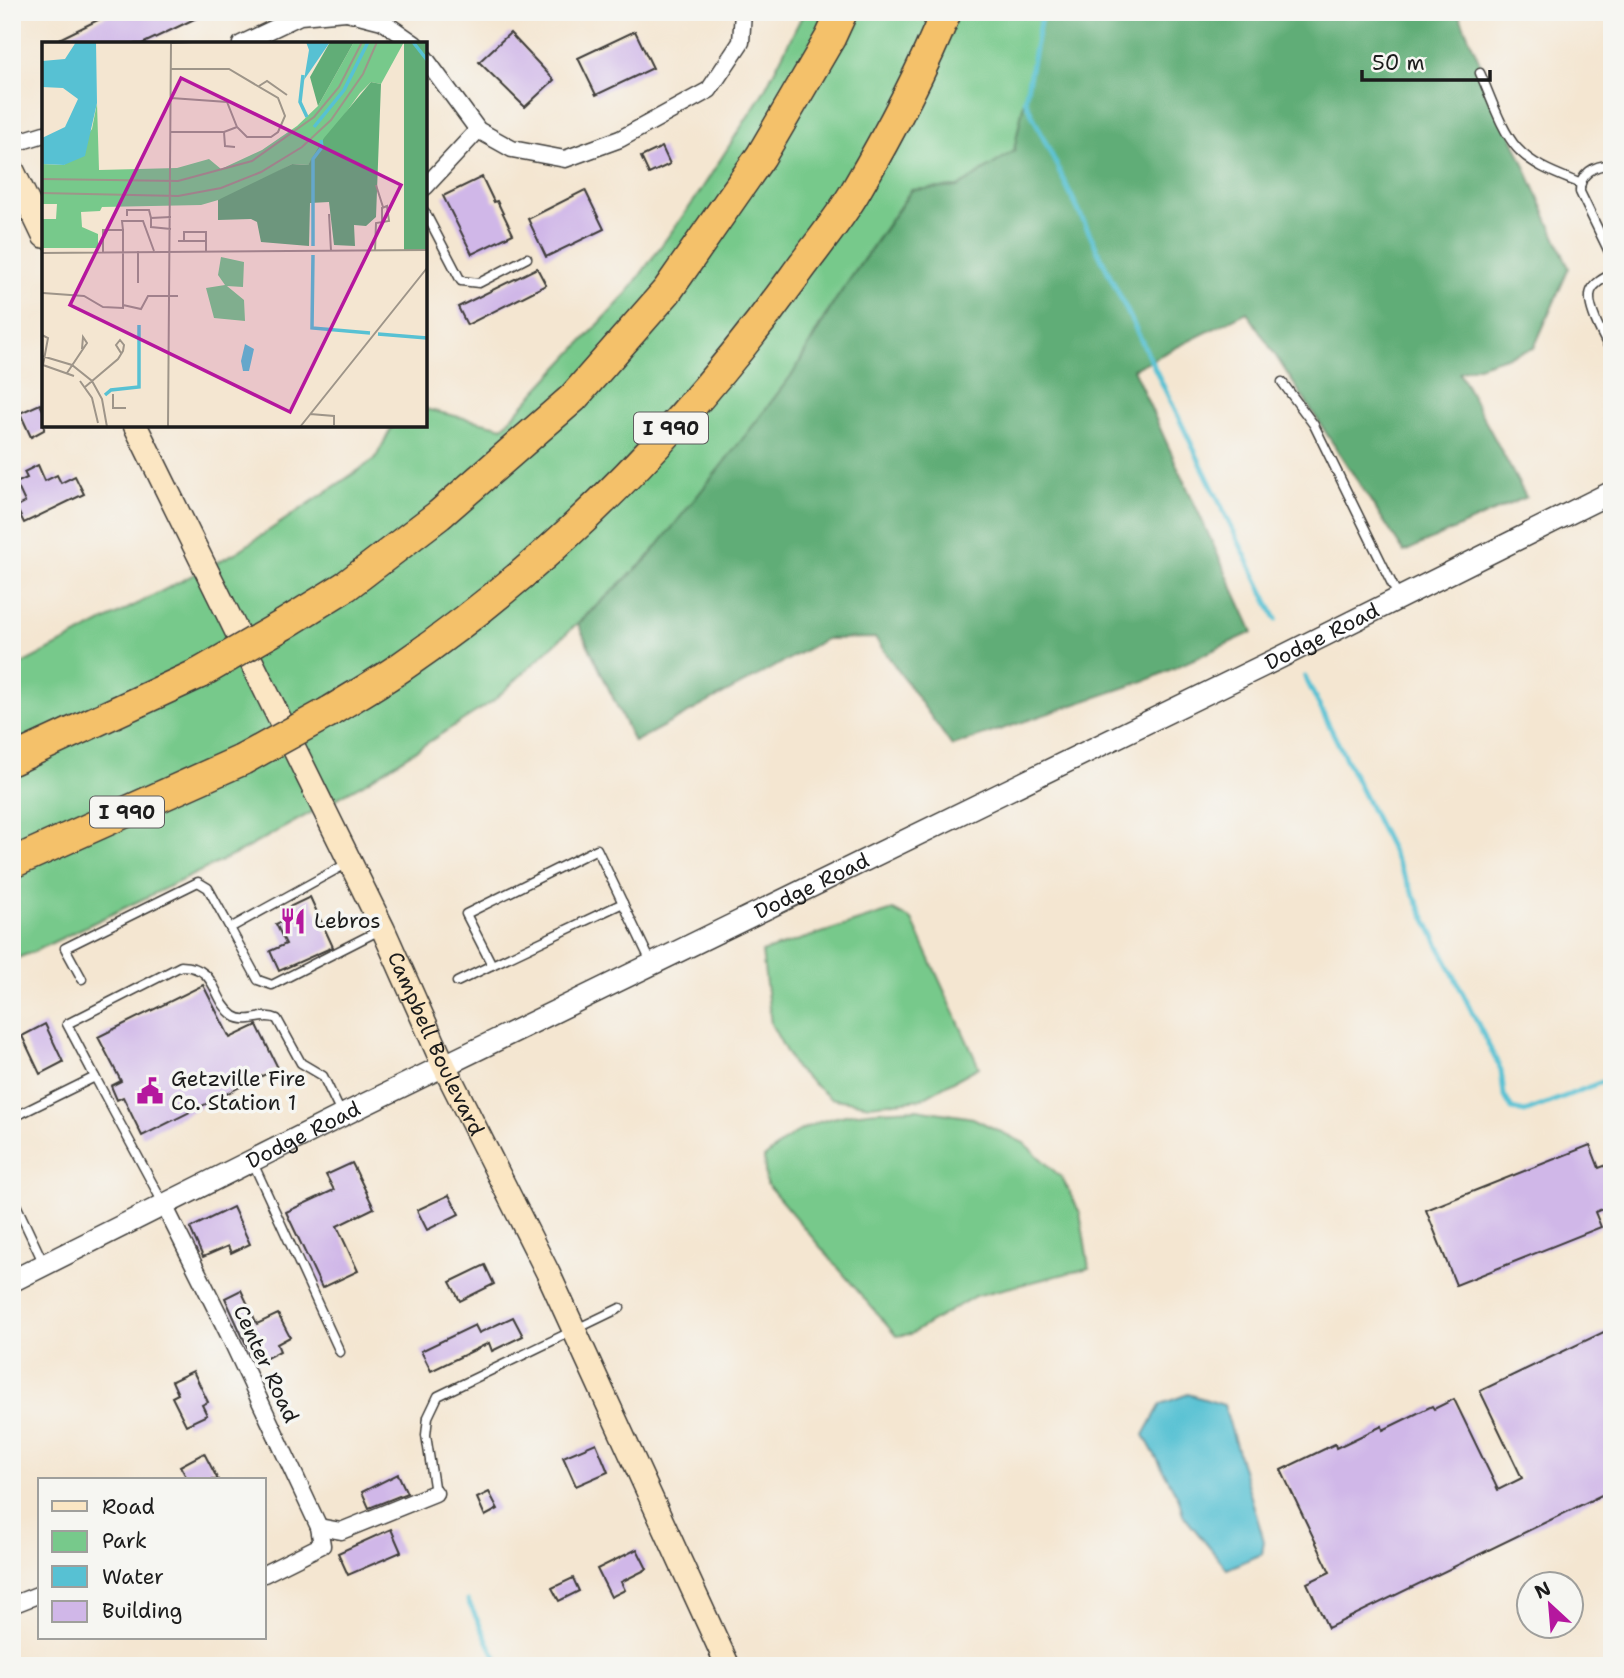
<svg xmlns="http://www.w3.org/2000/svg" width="1624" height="1678" font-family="'Shantell Sans',sans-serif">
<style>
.green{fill:#77c98b;stroke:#4a7254;stroke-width:2}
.forest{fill:#61ad77;stroke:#3e644a;stroke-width:2}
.water{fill:#57c1d3;stroke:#3a6e78;stroke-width:2}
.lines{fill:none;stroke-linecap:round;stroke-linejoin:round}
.stream{stroke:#57c1d3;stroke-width:5}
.building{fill:#d0b7e8}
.service-casing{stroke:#3c3a37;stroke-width:11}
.minor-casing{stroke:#3c3a37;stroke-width:19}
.tertiary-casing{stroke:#3c3a37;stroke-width:24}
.secondary-casing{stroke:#3c3a37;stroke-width:26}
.motorway-casing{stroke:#3c3a37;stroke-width:33}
.service{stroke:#fff;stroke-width:8}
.minor{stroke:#fff;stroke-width:16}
.tertiary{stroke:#fff;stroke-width:21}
.secondary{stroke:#fbe6c3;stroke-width:23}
.motorway{stroke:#f4c16a;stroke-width:30}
.motorway-bridge-casing{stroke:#3c3a37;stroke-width:33;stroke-linecap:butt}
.motorway-bridge{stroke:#f4c16a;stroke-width:30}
.labels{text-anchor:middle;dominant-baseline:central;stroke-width:7;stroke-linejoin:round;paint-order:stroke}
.shield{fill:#f6f6f2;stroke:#5d5d5c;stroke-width:2}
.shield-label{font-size:19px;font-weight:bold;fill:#1c1c1c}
.street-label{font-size:21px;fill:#1c1c1c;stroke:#f6f6f2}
.poi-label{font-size:21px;fill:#1c1c1c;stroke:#f6f6f2;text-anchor:start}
.inset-river{fill:none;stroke:#57c1d3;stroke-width:3.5}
.inset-road{fill:none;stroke:#9e9589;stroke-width:2}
.view{fill:#b5179e;fill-opacity:0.15;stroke:#b5179e;stroke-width:3.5}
.inset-edge{fill:none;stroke:#1c1c1c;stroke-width:3.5}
</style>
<rect width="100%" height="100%" fill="#f6f6f2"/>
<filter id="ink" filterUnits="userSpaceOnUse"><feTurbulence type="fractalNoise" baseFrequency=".0143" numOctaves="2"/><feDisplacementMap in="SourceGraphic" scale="14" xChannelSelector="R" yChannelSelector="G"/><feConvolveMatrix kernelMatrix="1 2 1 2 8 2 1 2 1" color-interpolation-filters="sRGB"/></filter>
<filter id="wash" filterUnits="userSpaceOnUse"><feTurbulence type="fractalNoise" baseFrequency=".00686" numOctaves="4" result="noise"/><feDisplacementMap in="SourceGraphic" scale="28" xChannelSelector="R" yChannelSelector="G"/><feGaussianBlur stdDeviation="1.57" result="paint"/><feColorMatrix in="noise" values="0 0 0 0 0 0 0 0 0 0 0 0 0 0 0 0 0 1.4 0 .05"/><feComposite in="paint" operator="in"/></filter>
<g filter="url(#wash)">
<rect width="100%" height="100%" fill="#f4e6d1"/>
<g class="green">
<polygon points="804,12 1042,12 1014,151 958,187 911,190 826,314 794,372 730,456 647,559 493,701 363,784 238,853 33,952 12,960 12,669 237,552 375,459 393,425 425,425 425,409 503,427 624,297 696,198 764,91"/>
<polygon points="893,910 912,920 979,1067 921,1099 870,1105 830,1098 795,1068 771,1024 762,952"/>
<path d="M917,1109L973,1118L1024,1143L1062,1178L1080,1213L1089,1268L975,1296L911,1334L896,1336L766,1183L764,1158C774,1150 783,1141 794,1134C831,1111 875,1111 917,1109Z"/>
</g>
<polygon class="forest" points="1042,12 1458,12 1569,268 1534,348 1459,372 1526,497 1404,552 1247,312 1133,369 1253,632 1150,679 952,746 875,638 826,639 634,742 578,624 647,559 756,422 794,372 835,301 912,190 958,187 1014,151"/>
<polygon class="water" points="1188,1394 1224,1405 1264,1541 1262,1554 1227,1569 1183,1515 1179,1499 1144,1435 1161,1404"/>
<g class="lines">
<g class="stream">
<polyline points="1042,12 1025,100 1276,619"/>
<polyline points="1305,677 1501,1070 1504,1095 1512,1109 1525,1112 1612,1078"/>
<polyline points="468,1601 500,1666"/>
</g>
</g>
<g id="blocks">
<g class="building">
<polygon points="114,12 209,12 142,44 49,44"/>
<polygon points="635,31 653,68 596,95 578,58"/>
<polygon points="510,33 554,80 525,107 479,62"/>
<polygon points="662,147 670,164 649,174 641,157"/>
<polygon points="482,177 494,202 497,201 513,234 472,254 443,196"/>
<polygon points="585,190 604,229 546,257 528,219"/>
<polygon points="537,268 546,285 467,325 458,307"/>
<polygon points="40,404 44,412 44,430 31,437 20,413"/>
<polygon points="38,465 45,481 57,475 61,483 75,476 84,494 24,523 16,507 25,502 16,483 27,478 24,472"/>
<polygon points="310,897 333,947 279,971 270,951 286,944 276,924 287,919 283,910"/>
<polygon points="203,985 230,1038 257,1025 278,1068 142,1136 123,1097 117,1100 111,1086 121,1081 98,1037"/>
<polygon points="45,1024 63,1062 40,1074 22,1036"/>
<polygon points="1590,1145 1599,1168 1612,1163 1612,1205 1595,1212 1601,1227 1456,1285 1426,1210"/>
<polygon points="352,1163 374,1208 337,1226 358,1271 322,1288 286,1212 334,1190 326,1175"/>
<polygon points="449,1195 459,1214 427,1230 417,1210"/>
<polygon points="233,1207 250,1244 231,1253 228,1246 203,1257 190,1228"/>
<polygon points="485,1265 494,1284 460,1301 450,1282"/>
<polygon points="241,1290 257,1324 278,1314 290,1337 277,1344 280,1351 255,1364 225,1298"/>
<polygon points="513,1317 523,1336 492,1351 489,1343 431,1371 421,1351 475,1325 479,1333"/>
<polygon points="1612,1328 1612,1490 1328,1628 1307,1583 1330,1572 1281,1470 1335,1444 1336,1448 1382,1426 1383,1430 1432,1406 1434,1409 1454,1399 1498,1490 1522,1478 1480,1391"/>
<polygon points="193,1371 208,1402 202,1405 207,1415 186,1425 172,1397 178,1394 172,1381"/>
<polygon points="596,1443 608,1472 576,1486 563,1457"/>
<polygon points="204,1453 218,1480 188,1480 180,1466"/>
<polygon points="398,1474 407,1493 369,1508 362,1492"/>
<polygon points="489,1492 498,1509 485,1516 477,1498"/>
<polygon points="391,1529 401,1552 348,1575 338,1553"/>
<polygon points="637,1549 647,1569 621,1582 625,1590 611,1597 597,1569"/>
<polygon points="573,1578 579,1591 559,1601 552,1588"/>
</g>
</g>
</g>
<g filter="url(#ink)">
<use href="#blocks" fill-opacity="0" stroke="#3c3a37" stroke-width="2"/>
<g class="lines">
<g class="service-casing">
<g id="service">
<path d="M1480,73C1490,95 1501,130 1517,148C1533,166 1557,174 1579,183"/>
<path d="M1612,165C1595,164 1579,174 1580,192L1612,258"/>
<polyline points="425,212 461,281 479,283 527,258"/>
<path d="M1612,274C1604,278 1594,283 1591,291C1585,306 1605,340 1612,353"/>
<polyline points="1282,382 1314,425 1399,598"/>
<polyline points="348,863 230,928 258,980 272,985 380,930"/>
<polyline points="492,965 623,903"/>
<polyline points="82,979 65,948 198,882 208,888 230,928"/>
<polyline points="457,982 492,965 466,914 597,849 651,962"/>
<path d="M95,1077L67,1024L181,966C219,967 211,999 234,1016C248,1025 263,1012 277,1019L301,1063L323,1076L341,1113"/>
<polyline points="12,1118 95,1077 164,1205"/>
<polyline points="253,1163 340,1352"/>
<polyline points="12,1196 43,1262"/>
<polyline points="435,1493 426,1435 428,1417 438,1396 620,1308"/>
</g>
</g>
<g class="minor-casing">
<g id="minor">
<polyline points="347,12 382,21 415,44"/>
<polyline points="241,44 300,16 346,12"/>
<polyline points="425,58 478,130 512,149 565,159 620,139 709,90 741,42 743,12"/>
<polyline points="12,144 44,134"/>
<polyline points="425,187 478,130"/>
<polyline points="164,1205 229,1335 319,1527 322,1545 264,1574"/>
<polyline points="319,1527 341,1531 435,1493"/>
<polyline points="12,1605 40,1594"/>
</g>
</g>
<g class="tertiary-casing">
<g id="tertiary">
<path id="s1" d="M12,1281L343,1115L1281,657L1612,492"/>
</g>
</g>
<g class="secondary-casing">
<g id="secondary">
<polyline points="12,169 44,236"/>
<path id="s2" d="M135,425L383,929L444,1066L548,1273L728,1666"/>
</g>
</g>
<g class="motorway-casing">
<g id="motorway">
<polyline points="283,625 346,586 439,515 573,398 667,291 761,156 830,38 842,12"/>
<path d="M329,712C353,697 378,683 401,667C554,562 685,427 794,277C814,249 838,221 855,192C889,134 921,74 946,12"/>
<polyline points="12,760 200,673"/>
<polyline points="12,863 242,760"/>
</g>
</g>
<use href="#service" class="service"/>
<use href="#minor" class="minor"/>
<use href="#tertiary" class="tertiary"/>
<use href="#secondary" class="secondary"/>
<use href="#motorway" class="motorway"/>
<g class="motorway-bridge-casing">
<g id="motorway-bridge">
<polyline points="200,673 283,625"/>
<polyline points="242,760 329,712"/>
</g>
</g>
<use href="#motorway-bridge" class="motorway-bridge"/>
</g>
</g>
<defs>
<g id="restaurant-bare" transform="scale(2.1)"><path d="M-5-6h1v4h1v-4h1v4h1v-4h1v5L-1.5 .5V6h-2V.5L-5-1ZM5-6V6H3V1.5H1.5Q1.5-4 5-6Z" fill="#b5179e" stroke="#f6f6f2" stroke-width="2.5" paint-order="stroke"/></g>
<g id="civic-bare" transform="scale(2.1)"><path d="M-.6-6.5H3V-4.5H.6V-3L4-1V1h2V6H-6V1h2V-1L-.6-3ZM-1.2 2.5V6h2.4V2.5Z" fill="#b5179e" stroke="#f6f6f2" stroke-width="2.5" paint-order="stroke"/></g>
</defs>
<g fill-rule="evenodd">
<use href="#restaurant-bare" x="293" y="921"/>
<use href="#civic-bare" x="150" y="1091"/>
</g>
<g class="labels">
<g class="shield">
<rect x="634" y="412.5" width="74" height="31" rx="5"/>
<rect x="90" y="796.5" width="74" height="31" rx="5"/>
</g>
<g class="shield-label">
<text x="671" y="428">I 990</text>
<text x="127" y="812">I 990</text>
</g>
<g class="street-label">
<text stroke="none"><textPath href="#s1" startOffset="1460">Dodge Road</textPath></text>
<text stroke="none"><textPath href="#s1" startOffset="892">Dodge Road</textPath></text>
<text stroke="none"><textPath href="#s2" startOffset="688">Campbell Boulevard</textPath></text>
<text stroke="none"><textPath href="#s1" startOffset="326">Dodge Road</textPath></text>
<text transform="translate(266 1364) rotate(65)">Center Road</text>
</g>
<g class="poi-label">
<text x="314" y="921">Lebros</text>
<text x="171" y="1079">Getzville Fire<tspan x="171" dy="24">Co. Station 1</tspan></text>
</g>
</g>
<g transform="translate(42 42)">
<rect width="385" height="385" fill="#f4e6d1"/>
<path d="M312,0H362L339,42L329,40L318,51L266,123L250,122L190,154L159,163L60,165L58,169L39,170L40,185L56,192V206H0V177H14L15,162H0V122L22,123L50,87L55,61L57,128L135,126L167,117L179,127L220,108L255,84L276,64ZM179,215L202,220L201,245L185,244L202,258L203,279L172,276L164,246L183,243L176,233Z" fill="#77c98b"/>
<path d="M288,0H312L276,64L268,35ZM362,0H385V208H362ZM329,40L339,42L334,175L324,184L312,183L313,204L292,203L287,160L268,161L267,204L219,200L215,180L209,177L176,178V158L250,122L266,123L282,96Z" fill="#61ad77"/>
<path d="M34,0H54L55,61L43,114L22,123L0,122V96L23,85L36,57L21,46L0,45V19L23,17ZM264,0H288L262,38L267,8ZM203,302L212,307L207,329H201L199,319Z" fill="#57c1d3"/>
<path class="inset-river" d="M371,0L385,18M261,33L258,60L265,75M272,85L302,48L326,0M271,204V117L280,105L279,98M271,213L270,286L328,291M336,292L385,296M63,353L69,348L97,345V283"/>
<path class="inset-road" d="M129,1L151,0M129,27H187L236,56L243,74L236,90L229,95H205L195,85L185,60L129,56M217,44L225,39L245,53M129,90H182L195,85M182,90L183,104L193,105M0,137L136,139L210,119L272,75L297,45L320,0M334,143L341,165M0,151L136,154L179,146L219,130L260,105L289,78L321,32L335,0M287,172L289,209M85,174V168H107L109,176M129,175L109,176V185L129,187M81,188L80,179H101L112,209M136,199H142V190H164V209M142,199H164M333,209L334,181L347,179L345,164L340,166V179M0,211L385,208M96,241V209M1,251L42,254L61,265L81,266V188H61V210M81,263L99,267L106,254H136M0,293L6,296L1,323L32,334M0,314L30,323L50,339L60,357L65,385M25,331L45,301L41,295L40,307M38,339L50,356L56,381M43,345L76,317L81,309L82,303L78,298L74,303L79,311M71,352V366H84M268,372L292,374V383M126,385L129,0M258,385L385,226"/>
<path class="view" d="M139,36L359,143L248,370L28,263Z"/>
<rect width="385" height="385" class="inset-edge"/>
</g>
<rect width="1624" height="1678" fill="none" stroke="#f6f6f2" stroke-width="42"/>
<rect x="38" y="1478" width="228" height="161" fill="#f6f6f2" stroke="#9f9f9c" stroke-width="2"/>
<rect x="52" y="1501" width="35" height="10" fill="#fbe6c3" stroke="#9f9f9c" stroke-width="2"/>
<text x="102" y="1514" font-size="21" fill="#1c1c1c">Road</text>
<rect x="52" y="1531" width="35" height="21" fill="#77c98b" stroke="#9f9f9c" stroke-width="2"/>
<text x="102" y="1548" font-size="21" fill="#1c1c1c">Park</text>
<rect x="52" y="1566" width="35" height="21" fill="#57c1d3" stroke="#9f9f9c" stroke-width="2"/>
<text x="102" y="1584" font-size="21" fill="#1c1c1c">Water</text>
<rect x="52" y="1601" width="35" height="21" fill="#d0b7e8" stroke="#9f9f9c" stroke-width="2"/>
<text x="102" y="1618" font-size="21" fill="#1c1c1c">Building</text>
<g transform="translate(1550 1605) rotate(334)"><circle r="33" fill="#f6f6f2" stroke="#9f9f9c" stroke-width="2"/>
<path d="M0-5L12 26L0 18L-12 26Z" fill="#b5179e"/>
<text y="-10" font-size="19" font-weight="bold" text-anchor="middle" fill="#1c1c1c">N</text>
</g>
<path d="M1362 70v10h128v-10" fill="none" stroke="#1c1c1c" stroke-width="3.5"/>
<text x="1372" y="70" font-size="21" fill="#1c1c1c" stroke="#f6f6f2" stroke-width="5" paint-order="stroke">50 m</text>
</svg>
